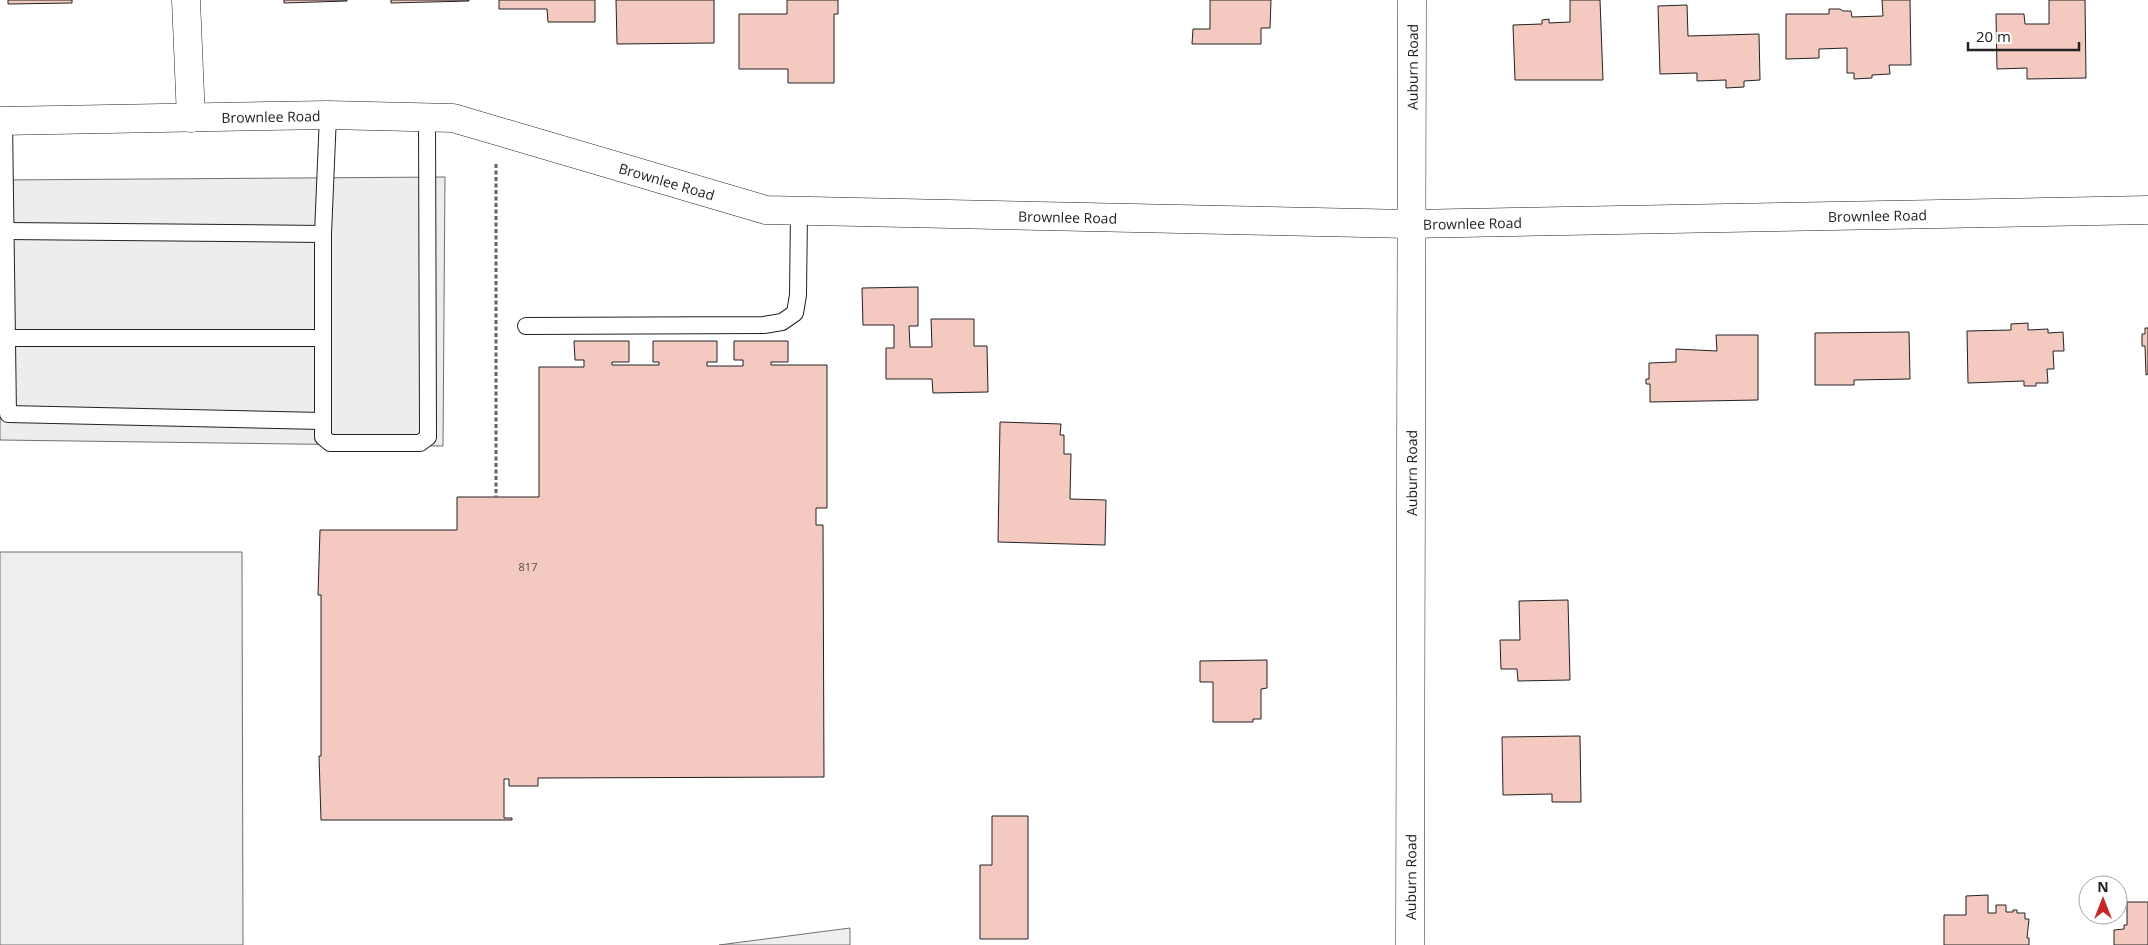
<svg xmlns="http://www.w3.org/2000/svg" width="2148" height="945" font-family="'Open Sans',sans-serif">
<style>
.green{fill:#eee;stroke:#6f6f6f}
.parking{fill:#ededed;stroke:#6f6f6f}
.building{fill:#f3c9c0;stroke:#222}
.lines{fill:none;stroke-linecap:round;stroke-linejoin:round}
.lane-casing{stroke:#222;stroke-width:18}
.street-casing{stroke:#222;stroke-width:29}
.secondary-casing{stroke:#222;stroke-width:29}
.path{stroke:#646464;stroke-width:3;stroke-dasharray:4 2.5;stroke-linecap:butt}
.lane{stroke:#fff;stroke-width:16}
.street{stroke:#fff;stroke-width:28}
.secondary{stroke:#fff;stroke-width:28}
.labels{text-anchor:middle;dominant-baseline:central;stroke-width:4;stroke-linejoin:round;paint-order:stroke}
.number-label{font-size:11px;fill:#564c4a}
.street-label{font-size:14px;fill:#222;stroke:#fff}
</style>
<rect width="100%" height="100%" fill="#fff"/>
<g class="green">
<polygon points="0,552 242,552 243,945 0,945"/>
<polygon points="850,928 850,945 719,945"/>
</g>
<polygon class="parking" points="445,177 443,446 0,440 0,180"/>
<g class="building">
<polygon points="8,0 72,0 72,3 8,4"/>
<polygon points="284,0 347,0 347,1 284,3"/>
<polygon points="391,0 469,0 469,1 391,3"/>
<polygon points="499,0 595,0 595,22 548,22 547,9 499,9"/>
<polygon points="616,0 714,0 714,43 617,44"/>
<polygon points="787,0 838,0 838,14 834,14 834,83 788,83 788,69 739,69 739,14 787,14"/>
<polygon points="1210,0 1271,0 1270,28 1261,28 1261,44 1192,44 1193,29 1210,29"/>
<polygon points="1570,0 1600,0 1603,80 1515,80 1513,25 1542,24 1542,20 1549,19 1549,23 1570,22"/>
<polygon points="1882,0 1910,0 1911,65 1889,65 1890,74 1872,75 1872,78 1854,79 1854,73 1847,73 1847,48 1819,49 1819,58 1786,59 1786,14 1829,14 1829,9 1840,9 1843,11 1851,11 1852,17 1883,16"/>
<polygon points="2049,0 2085,0 2086,78 2027,79 2027,68 1997,69 1996,14 2024,14 2025,24 2049,24"/>
<polygon points="1687,5 1688,36 1759,34 1760,80 1744,81 1744,87 1726,88 1726,80 1697,81 1697,73 1660,74 1658,6"/>
<polygon points="918,287 918,326 909,326 910,347 932,347 931,319 974,319 974,346 987,346 988,392 933,393 932,379 886,379 886,348 894,348 894,325 863,325 862,288"/>
<polygon points="2028,323 2028,330 2048,329 2048,333 2063,332 2064,351 2053,351 2054,369 2047,369 2048,383 2036,383 2036,386 2024,386 2024,381 1968,383 1967,331 2011,330 2011,324"/>
<polygon points="2145,328 2148,328 2148,374 2146,375 2145,346 2142,346 2142,334 2145,334"/>
<polygon points="1909,332 1910,379 1854,380 1854,385 1815,385 1815,333"/>
<polygon points="1716,335 1758,335 1758,400 1650,402 1650,384 1646,384 1646,379 1649,379 1649,363 1676,362 1676,349 1717,351"/>
<polygon points="574,341 629,341 629,362 612,362 612,365 659,365 659,362 653,362 653,341 717,341 717,362 707,362 707,366 743,366 743,360 734,360 734,341 788,341 788,362 771,362 771,365 827,365 827,508 816,508 816,525 823,525 824,777 538,778 538,786 509,786 509,779 504,779 504,818 512,818 512,820 321,820 319,756 321,756 321,595 318,595 320,530 457,530 457,497 539,497 539,367 584,367 584,360 575,360"/>
<polygon points="1000,422 1061,424 1060,435 1064,435 1064,454 1071,454 1070,499 1106,500 1105,545 998,542"/>
<polygon points="1568,600 1570,680 1518,681 1517,669 1501,669 1500,640 1520,640 1519,601"/>
<polygon points="1267,660 1267,688 1261,689 1261,719 1253,719 1253,722 1213,722 1213,682 1200,682 1200,661"/>
<polygon points="1580,736 1581,802 1552,802 1552,794 1503,795 1502,737"/>
<polygon points="992,816 1028,816 1028,939 980,939 980,865 992,865"/>
<polygon points="1988,895 1988,913 1996,913 1996,905 2006,905 2006,912 2013,912 2013,910 2017,910 2017,913 2025,913 2025,919 2029,919 2027,938 2029,938 2029,945 1944,945 1944,915 1966,915 1966,896"/>
<polygon points="2127,902 2148,902 2148,945 2114,945 2114,930 2124,929 2124,925 2127,925"/>
</g>
<g class="lines">
<g class="lane-casing">
<g id="lane">
<polyline points="4,121 8,414 323,421"/>
<polyline points="6,231 323,234 323,437 330,443 420,443 428,437 427,116"/>
<polyline points="323,234 328,115"/>
<polyline points="526,326 764,325 782,322 795,313 798,295 799,211"/>
<polyline points="7,338 323,338"/>
</g>
</g>
<g class="street-casing">
<g id="street">
<polyline points="186,0 191,118"/>
<path id="s1" d="M0,121L328,115L453,118L766,210L1410,224L2148,210"/>
</g>
</g>
<g class="secondary-casing">
<g id="secondary">
<path id="s2" d="M1410,945L1412,0"/>
</g>
</g>
<polyline class="path" points="496,164 496,497"/>
<use href="#lane" class="lane"/>
<use href="#street" class="street"/>
<use href="#secondary" class="secondary"/>
</g>
<g class="labels">
<g class="number-label">
<text x="528" y="566">817</text>
</g>
<g class="street-label">
<text stroke="none"><textPath href="#s2" startOffset="878">Auburn Road</textPath></text>
<text stroke="none"><textPath href="#s1" startOffset="271">Brownlee Road</textPath></text>
<text stroke="none"><textPath href="#s1" startOffset="676">Brownlee Road</textPath></text>
<text stroke="none"><textPath href="#s1" startOffset="1891">Brownlee Road</textPath></text>
<text stroke="none"><textPath href="#s1" startOffset="1081">Brownlee Road</textPath></text>
<text stroke="none"><textPath href="#s1" startOffset="1486">Brownlee Road</textPath></text>
<text stroke="none"><textPath href="#s2" startOffset="472">Auburn Road</textPath></text>
<text stroke="none"><textPath href="#s2" startOffset="68">Auburn Road</textPath></text>
</g>
</g>
<g transform="translate(2103 900)"><circle r="24" fill="#ffffff" stroke="#a7a7a7"/>
<path d="M0-4L9 19L0 12L-9 19Z" fill="#c62828"/>
<text y="-8" font-size="14" font-weight="bold" text-anchor="middle" fill="#222222">N</text>
</g>
<path d="M1968 42v8h111v-8" fill="none" stroke="#222222" stroke-width="2.5"/>
<text x="1976" y="42" font-size="15" fill="#222222" stroke="#ffffff" stroke-width="4" paint-order="stroke">20 m</text>
</svg>
